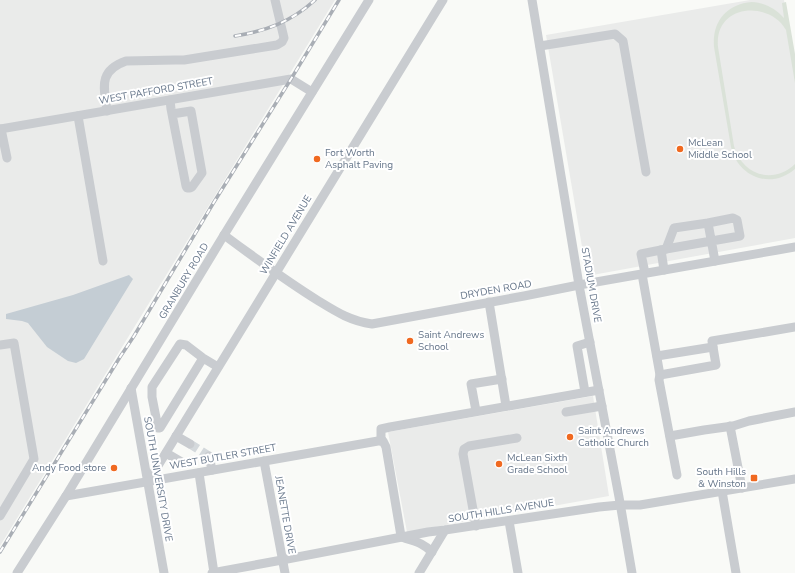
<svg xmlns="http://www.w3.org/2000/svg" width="795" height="573" font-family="'Nunito Sans',sans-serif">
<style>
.built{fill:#eaebea}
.pitch{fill:#dae2d8}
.water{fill:#c4cdd4}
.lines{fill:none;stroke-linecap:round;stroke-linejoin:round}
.minor-tunnel{stroke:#d4d9dc;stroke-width:9;stroke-dasharray:9 4.5;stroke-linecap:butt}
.minor{stroke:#c9ccd0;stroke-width:9}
.rail-casing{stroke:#a9aeb5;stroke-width:3.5}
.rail{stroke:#fff;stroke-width:2;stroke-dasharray:6;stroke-linecap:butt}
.poi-dot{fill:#f06920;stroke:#fff;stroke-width:1.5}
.labels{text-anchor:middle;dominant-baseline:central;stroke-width:4;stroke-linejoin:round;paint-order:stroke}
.street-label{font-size:10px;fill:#66768a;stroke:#fff}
.poi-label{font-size:10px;fill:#66768a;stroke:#fff;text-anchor:start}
</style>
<rect width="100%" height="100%" fill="#f9faf7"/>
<g class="built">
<polygon points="0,0 335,0 0,546"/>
<polygon points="750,0 784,0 795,59 795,238 587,276 546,35"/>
<polygon points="593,396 609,496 407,532 388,432"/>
</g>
<path class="pitch" d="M752,2C765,3 775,8 784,18L782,3L786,2L795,54V83L786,30C769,0 714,4 718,47L734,146C742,175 773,185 795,164V169C771,190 738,177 731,147L714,47C712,22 726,4 752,2Z"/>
<polygon class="water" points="129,275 133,279 84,359 76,363 68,361 47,347 28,323 22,321 6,319 6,314 73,295"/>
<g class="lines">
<polyline class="minor-tunnel" points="190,444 209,456"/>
<g class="minor">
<polyline points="532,0 579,285 619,497 632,573"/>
<polyline points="540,46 615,34 623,41 646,172"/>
<polyline points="170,100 171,109 186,186 187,188 190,188 192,187 202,173 191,111 172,114"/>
<path d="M107,111C104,87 98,71 126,61L175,60H184L277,45L282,42L284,38L275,0"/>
<polyline points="78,116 103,261"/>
<polyline points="0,129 291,79 312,92"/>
<polyline points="1,129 7,158"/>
<polyline points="708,223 733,218 737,220 740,236 666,249 674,228 708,223 715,261"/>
<path d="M224,235C255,258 285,280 317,300C335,311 350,321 372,324L524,296L579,285L795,247"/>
<polyline points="661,250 664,270"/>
<polyline points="645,273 641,254 666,249"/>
<polyline points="642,274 660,375 716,365 712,341 795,327"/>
<polyline points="489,302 506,406"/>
<polyline points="0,345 14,343 34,459 0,516"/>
<polyline points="657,356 713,347"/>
<polyline points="203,358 160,428 158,428 152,397 152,387 180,344 186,345 203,358 218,367"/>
<polyline points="660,375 659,380 677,475"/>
<polyline points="131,388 164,573"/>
<polyline points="585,392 577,346 590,342"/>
<polyline points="476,411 471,384 502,379"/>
<polyline points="566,412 602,406"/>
<polyline points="730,426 742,488"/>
<polyline points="176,436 190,444"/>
<polyline points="670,436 704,430 733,426 749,421 795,412"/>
<polyline points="381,441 381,429 390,427 599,390"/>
<polyline points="166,453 183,463"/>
<polyline points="209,456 212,470"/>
<polyline points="264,461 285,573"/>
<polyline points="199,473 214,573"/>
<polyline points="148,482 443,0"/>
<polyline points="722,491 736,573"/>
<polyline points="66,496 378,441 383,441 386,447 401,536"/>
<polyline points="509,521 518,573"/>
<polyline points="476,526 463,454 464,449 469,446 517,438"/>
<path d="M402,537C415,542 422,542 432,552"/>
<polyline points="17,573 66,496 224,235 369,0"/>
<polyline points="212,573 282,560 428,532 445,530 599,507 620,505 640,505 795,479"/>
<polyline points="419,573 445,530"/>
</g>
<g class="rail-casing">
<g id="rail">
<path d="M235,36C266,31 291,22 315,0"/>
<polyline points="0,552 120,357 134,336 214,202 291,79 339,0"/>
</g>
</g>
<use href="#rail" class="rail"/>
</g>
<g class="poi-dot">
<circle cx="680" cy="149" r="4"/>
<circle cx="317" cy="159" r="4"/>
<circle cx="410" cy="341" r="4"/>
<circle cx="570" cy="437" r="4"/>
<circle cx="499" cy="464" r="4"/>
<circle cx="114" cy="468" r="4"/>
<rect x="750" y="474" width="8" height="8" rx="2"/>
</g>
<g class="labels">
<g class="street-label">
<text transform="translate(156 91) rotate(-10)">WEST PAFFORD STREET</text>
<text transform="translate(286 235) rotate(-59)">WINFIELD AVENUE</text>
<text transform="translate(184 281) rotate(-59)">GRANBURY ROAD</text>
<text transform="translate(591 285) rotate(80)">STADIUM DRIVE</text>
<text transform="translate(496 290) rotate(-10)">DRYDEN ROAD</text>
<text transform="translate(223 457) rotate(-10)">WEST BUTLER STREET</text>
<text transform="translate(158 479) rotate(80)">SOUTH UNIVERSITY DRIVE</text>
<text transform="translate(501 511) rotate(-9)">SOUTH HILLS AVENUE</text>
<text transform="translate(285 515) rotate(80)">JEANETTE DRIVE</text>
</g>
<g class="poi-label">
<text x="688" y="143">McLean<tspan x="688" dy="12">Middle School</tspan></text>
<text x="325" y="153">Fort Worth<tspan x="325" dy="12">Asphalt Paving</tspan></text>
<text x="418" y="335">Saint Andrews<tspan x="418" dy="12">School</tspan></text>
<text x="578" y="431">Saint Andrews<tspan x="578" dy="12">Catholic Church</tspan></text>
<text x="507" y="458">McLean Sixth<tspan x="507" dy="12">Grade School</tspan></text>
<text x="106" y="468" text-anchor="end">Andy Food store</text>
<text x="746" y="472" text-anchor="end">South Hills<tspan x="746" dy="12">&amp; Winston</tspan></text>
</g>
</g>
</svg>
